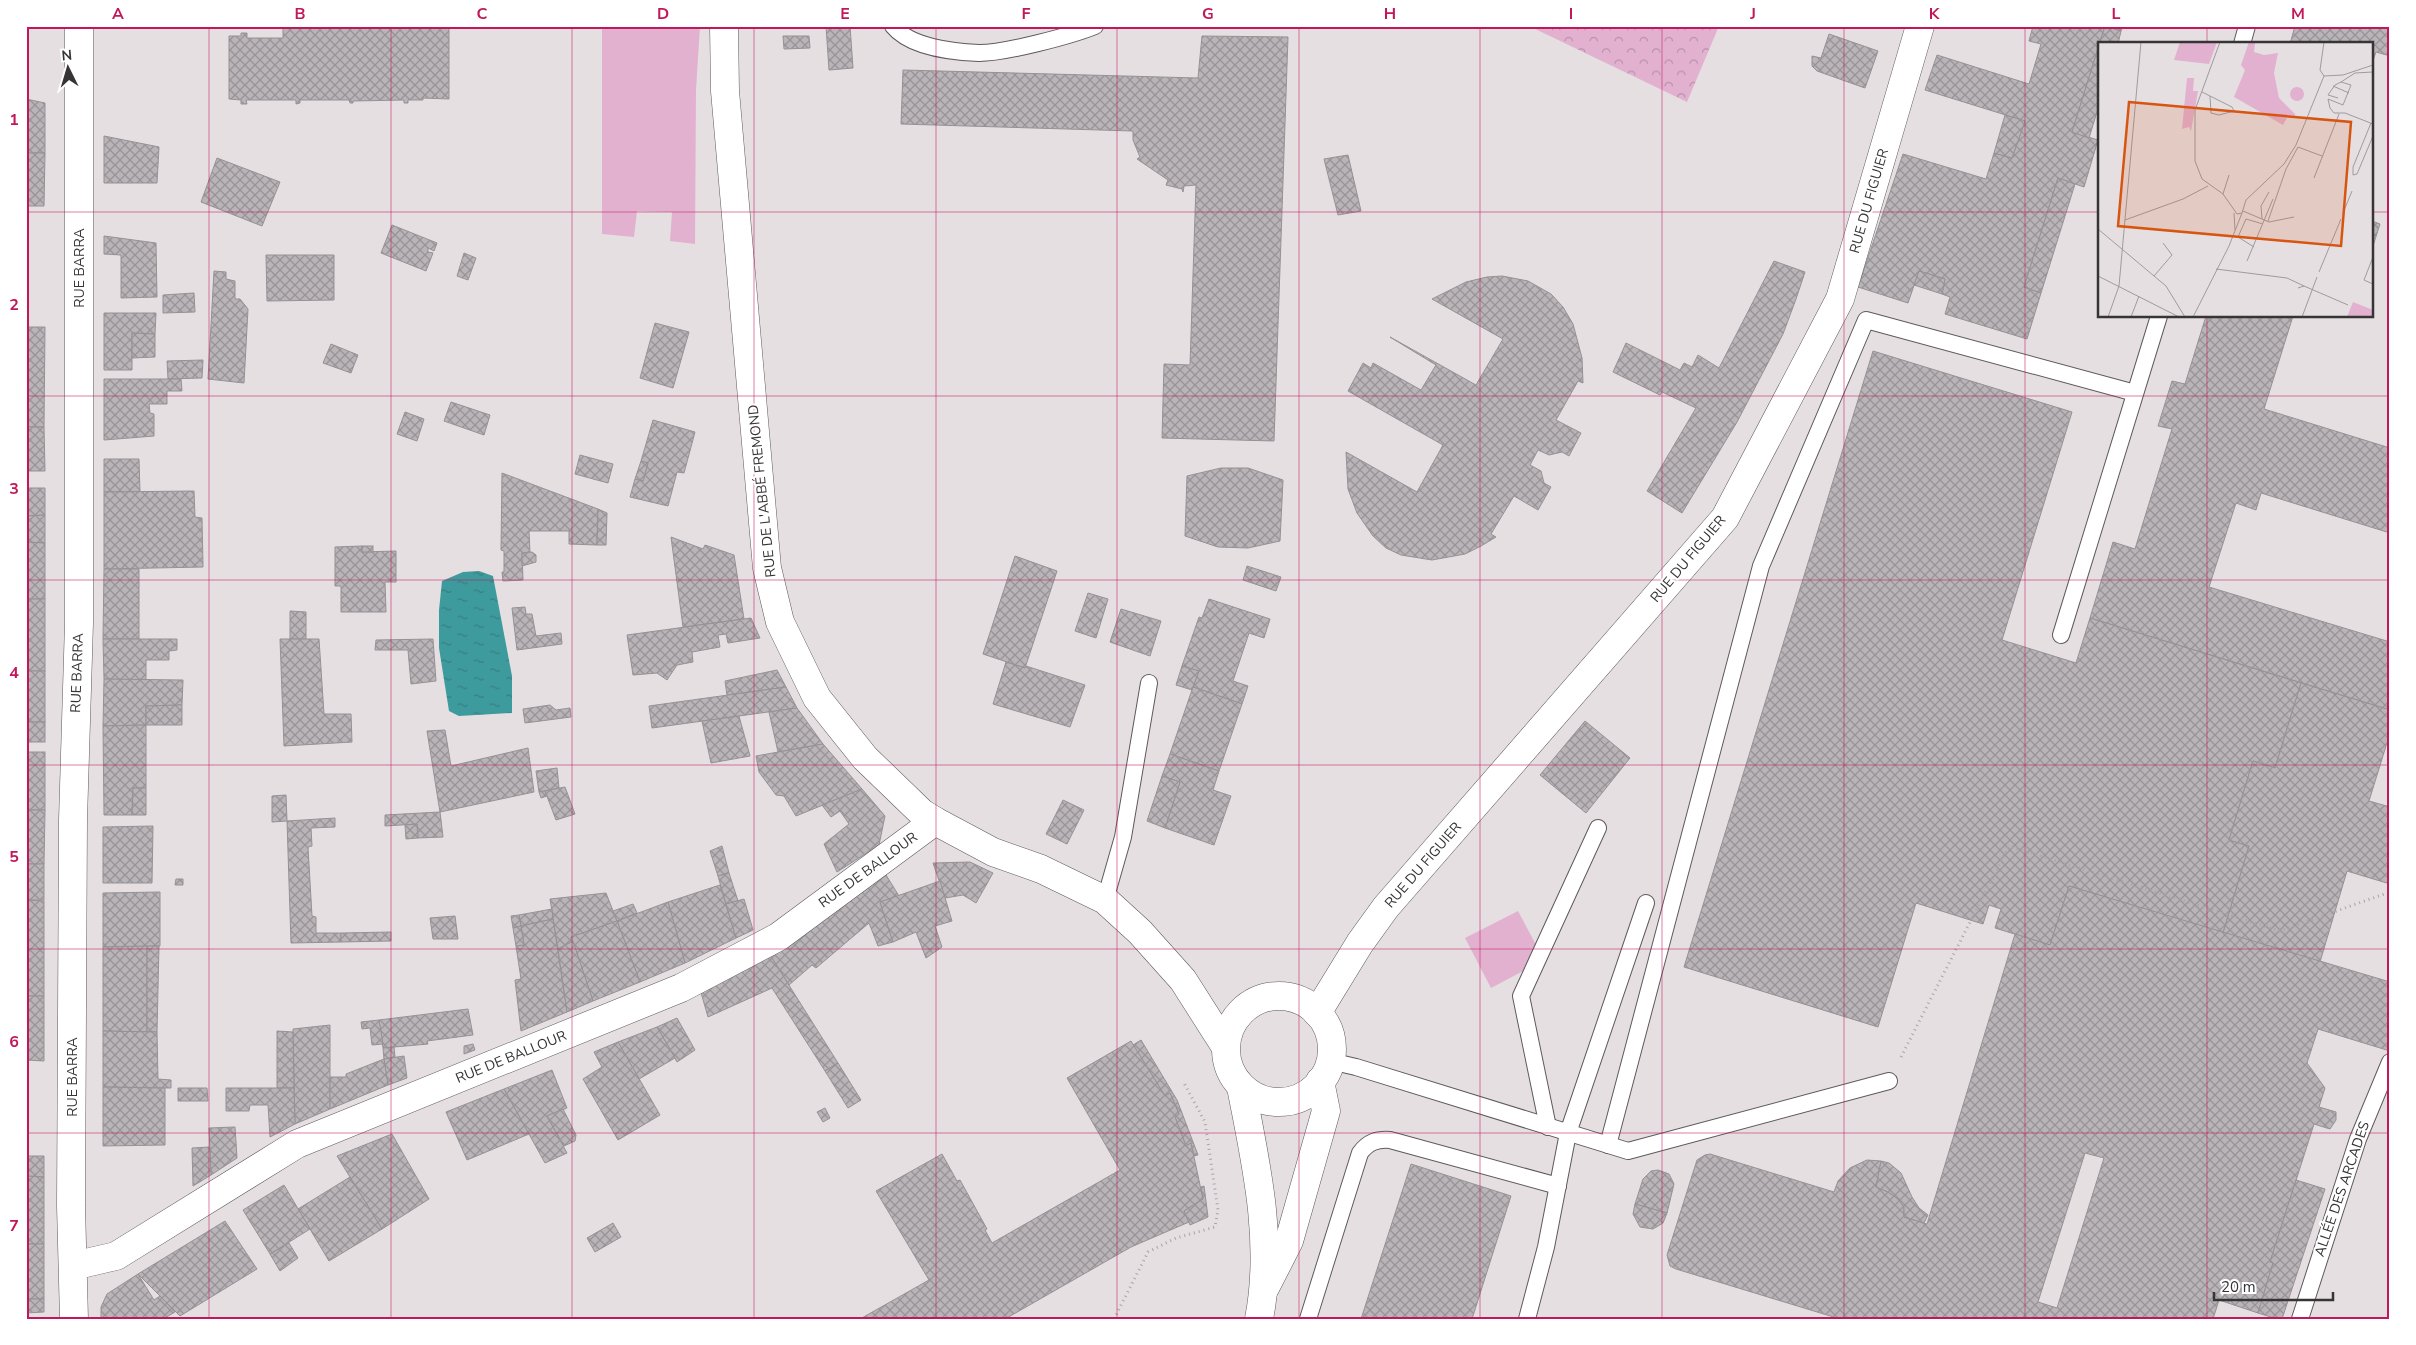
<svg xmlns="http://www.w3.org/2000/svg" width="2416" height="1345" font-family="'Nunito Sans',sans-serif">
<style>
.grass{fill:#e2b1d0}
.park{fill:url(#park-crowns)}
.water{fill:url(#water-ripples)}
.building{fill:url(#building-cross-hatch);stroke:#969194;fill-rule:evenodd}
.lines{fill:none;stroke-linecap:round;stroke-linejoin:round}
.lane-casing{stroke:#5e595c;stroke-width:18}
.street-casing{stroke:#5e595c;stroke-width:29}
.secondary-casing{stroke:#5e595c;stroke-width:29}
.path{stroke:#a9a4a7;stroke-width:3;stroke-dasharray:1 4;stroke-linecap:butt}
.lane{stroke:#fff;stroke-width:16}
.street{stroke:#fff;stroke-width:28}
.secondary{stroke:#fff;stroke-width:28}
.grid{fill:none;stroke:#c2185b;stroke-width:1;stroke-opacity:0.55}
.labels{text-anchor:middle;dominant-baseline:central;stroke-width:4;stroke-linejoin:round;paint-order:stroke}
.street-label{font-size:14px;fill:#363435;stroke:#fff}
.inset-road{fill:none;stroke:#9f9b9d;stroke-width:1}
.view{fill:#d65510;fill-opacity:0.15;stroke:#d65510;stroke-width:2.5}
.inset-edge{fill:none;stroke:#363435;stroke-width:2.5}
.neatline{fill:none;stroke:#c2185b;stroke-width:2}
.grid-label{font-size:16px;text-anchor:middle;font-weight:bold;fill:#c2185b}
</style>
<defs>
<pattern id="park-crowns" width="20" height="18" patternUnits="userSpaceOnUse" patternTransform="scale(1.25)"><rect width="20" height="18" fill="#e2b1d0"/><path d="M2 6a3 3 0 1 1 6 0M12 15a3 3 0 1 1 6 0" fill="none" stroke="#b891aa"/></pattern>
<pattern id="water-ripples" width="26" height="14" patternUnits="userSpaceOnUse" patternTransform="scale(1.25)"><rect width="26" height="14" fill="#3e9b9d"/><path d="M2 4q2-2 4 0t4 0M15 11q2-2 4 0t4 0" fill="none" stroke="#357f81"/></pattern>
<pattern id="building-cross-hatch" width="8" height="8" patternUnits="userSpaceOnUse" patternTransform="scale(1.25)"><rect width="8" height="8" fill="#b9b4b7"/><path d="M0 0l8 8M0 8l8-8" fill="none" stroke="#979396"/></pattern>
</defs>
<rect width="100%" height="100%" fill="#e5dfe2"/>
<g class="grass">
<polygon points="602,26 700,26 696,90 695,244 670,241 672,212 637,211 634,237 602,234"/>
<polygon points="1518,911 1544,960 1491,988 1465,938"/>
</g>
<polygon class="park" points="1529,26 1719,26 1687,102"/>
<polygon class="water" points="479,571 493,576 512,676 512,713 459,716 449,711 439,648 439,610 442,581 463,572"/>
<g class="building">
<polygon points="283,26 449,26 449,99 423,98 423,100 408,100 408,103 404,103 404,100 353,101 353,103 350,103 349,100 300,100 300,103 296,104 296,100 246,100 247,104 241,104 241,100 229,99 229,36 241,36 241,33 247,33 247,38 283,38"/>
<polygon points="826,26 850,26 853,68 829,70"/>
<polygon points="2033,26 2105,26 2072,132 2098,140 2084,187 2058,178 2024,287 2041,293 2027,339 1945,314 1950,297 1942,294 1945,279 1919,271 1908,303 1858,287 1903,154 1986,179 1994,153 2012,158 2025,121 1925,90 1937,55 2029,84 2041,44 2029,41"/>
<polygon points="2105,26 2121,31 2118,44 2100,44 2100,102 2089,138 2072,132"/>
<polygon points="2109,26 2123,26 2121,31"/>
<polygon points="2295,26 2390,26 2390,56 2376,52 2372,63 2372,44 2290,44"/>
<polygon points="1829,34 1878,51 1865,88 1817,71 1812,66 1812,56 1821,58"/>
<polygon points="783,36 809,36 810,48 784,49"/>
<polygon points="1202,36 1288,37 1274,441 1162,438 1164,364 1190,365 1196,185 1184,186 1183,192 1182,189 1166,185 1168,180 1137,159 1140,157 1133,140 1133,131 901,124 903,70 1198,78"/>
<polygon points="26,99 45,103 45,153 26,153"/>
<polygon points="2005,115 2025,121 2012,158 1994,153"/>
<polygon points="104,136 159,147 157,183 104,183"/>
<polygon points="26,153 45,153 44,206 26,206"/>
<polygon points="1348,155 1361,211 1338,215 1324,159"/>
<polygon points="217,158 280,182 262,226 201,202"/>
<polygon points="2058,178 2075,184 2041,293 2024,287"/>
<polygon points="2372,221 2380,224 2372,249"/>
<polygon points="392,225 437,243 434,251 428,248 428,252 433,253 426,271 381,253"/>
<polygon points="104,236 156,243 157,297 121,298 121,255 104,254"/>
<polygon points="464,253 476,258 468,280 457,276"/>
<polygon points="266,255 334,255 334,300 267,301"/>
<polygon points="1774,261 1805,272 1796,299 1783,334 1737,422 1682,513 1647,491 1696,408 1662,392 1660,395 1613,372 1626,343 1680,370 1684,363 1692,367 1698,355 1719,368"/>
<polygon points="214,271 226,272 226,279 235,281 235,299 240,299 248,309 244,383 208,379"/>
<polygon points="1919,271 1945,279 1942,294 1914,285"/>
<polygon points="1502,276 1528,281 1551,294 1563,307 1573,324 1582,358 1583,383 1578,381 1556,420 1581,433 1569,456 1562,452 1549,455 1538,450 1530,465 1541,471 1544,483 1551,487 1538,510 1514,496 1491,534 1496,537 1481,546 1465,554 1432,560 1401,555 1386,548 1373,536 1357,513 1348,489 1346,452 1417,492 1443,445 1348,391 1363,363 1371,368 1373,363 1421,390 1436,365 1390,337 1476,385 1503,339 1432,299 1466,282 1487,277"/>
<polygon points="194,293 195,312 163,313 163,295"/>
<polygon points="104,313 156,313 155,334 132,333 132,370 104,370"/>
<polygon points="2206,316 2293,316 2264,409 2390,448 2390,533 2261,493 2256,510 2236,503 2209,587 2390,642 2390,710 2090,618 2113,542 2135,549 2172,429 2158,426 2172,381 2185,384"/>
<polygon points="655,323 689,332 673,388 640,378"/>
<polygon points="26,327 45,327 44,427 26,427"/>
<polygon points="132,333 155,334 155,357 132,358"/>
<polygon points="331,344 358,355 351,373 323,363"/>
<polygon points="1873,351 2072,412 2002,640 2076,663 2090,618 2301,683 2275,768 2253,761 2229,840 2249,846 2223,933 2069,886 2050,945 1995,928 2001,909 1989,905 1983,924 1916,903 1878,1027 1684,967"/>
<polygon points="203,360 202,378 168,379 167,361"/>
<polygon points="104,379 181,379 182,391 167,391 167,404 149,404 150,413 154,414 154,436 104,440"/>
<polygon points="451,402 490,415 484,435 444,421"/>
<polygon points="405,412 424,419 417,441 397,434"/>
<polygon points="653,420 695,432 684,473 677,472 668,506 630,497 635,479 643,481 648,463 641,461"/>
<polygon points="26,427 44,427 45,471 26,471"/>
<polygon points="580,455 613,464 608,483 575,474"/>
<polygon points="104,459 139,459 140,492 104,492"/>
<polygon points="641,461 648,463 643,481 635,479"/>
<polygon points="1221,468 1248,468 1283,480 1280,541 1248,548 1218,547 1185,536 1187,476"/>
<polygon points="502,473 598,509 597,545 569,544 569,531 529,531 530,553 522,553 523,580 503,581 502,572 504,572 504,551 501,550"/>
<polygon points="26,488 45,488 45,515 26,516"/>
<polygon points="194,491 195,517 202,518 203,567 104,569 104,492"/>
<polygon points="598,509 607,513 606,545 597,545"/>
<polygon points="45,515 45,543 26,542 26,516"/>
<polygon points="671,537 703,549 705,545 734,555 744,619 683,627"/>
<polygon points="26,542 45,543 45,599 26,599"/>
<polygon points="362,546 362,552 396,551 396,582 385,582 386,612 341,612 341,586 335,586 335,547"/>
<rect x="362" y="546" width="11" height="6"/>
<polygon points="532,552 536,555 536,562 522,566 522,553"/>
<polygon points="1015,556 1057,571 1025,668 983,654"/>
<polygon points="1247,566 1281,577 1276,591 1243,580"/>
<polygon points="104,569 139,569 139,639 103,639"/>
<polygon points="1088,593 1108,599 1096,638 1075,631"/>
<rect x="26" y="599" width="19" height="72"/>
<polygon points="1209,599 1270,619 1264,638 1249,633 1233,681 1248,686 1242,704 1193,687 1199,671 1182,666 1199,617 1202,618"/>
<polygon points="525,607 526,614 532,614 536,636 561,633 562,644 517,650 512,608"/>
<polygon points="1121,609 1161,621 1150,656 1110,642"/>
<polygon points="290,611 306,612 306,639 290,639"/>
<polygon points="751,618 760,638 728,643 726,634 718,635 720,647 692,652 693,662 677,665 667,680 657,673 633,675 627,635"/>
<polygon points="103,639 177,639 177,650 169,651 169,660 146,660 146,680 104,679"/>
<polygon points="280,639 319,639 324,714 351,714 352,742 284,746"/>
<polygon points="433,639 436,681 411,684 408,650 375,650 376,640"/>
<polygon points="1006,662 1025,668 1026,666 1085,685 1070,727 993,704"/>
<polygon points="1182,666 1199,671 1192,690 1176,685"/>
<polygon points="777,670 786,687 727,695 725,681"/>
<rect x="26" y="671" width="19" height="51"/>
<polygon points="104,679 183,680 182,705 146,706 146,725 103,726"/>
<polygon points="2301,683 2390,710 2390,733 2369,801 2390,807 2390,884 2347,871 2320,962 2223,933 2249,846 2229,840 2253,761 2275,768"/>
<polygon points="786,687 797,708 652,728 649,706"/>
<polygon points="1193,687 1242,704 1219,771 1170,754"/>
<polygon points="182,705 182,725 146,725 146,706"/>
<polygon points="550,705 556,710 570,708 571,717 525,723 523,709"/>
<polygon points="797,708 823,744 778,752 769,712"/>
<polygon points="739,716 750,756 711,763 702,721"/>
<polygon points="1585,721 1630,758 1586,813 1540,775"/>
<rect x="26" y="722" width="19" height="20"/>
<polygon points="146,725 146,788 133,788 132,815 104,815 103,726"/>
<polygon points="445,730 451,766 528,748 534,792 440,812 427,731"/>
<polygon points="823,744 862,789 796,816 784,796 776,795 759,772 756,756"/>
<rect x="26" y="752" width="19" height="58"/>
<polygon points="1170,754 1219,771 1213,790 1231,796 1214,845 1165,828 1180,782 1162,776"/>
<polygon points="557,768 559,788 539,792 536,771"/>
<polygon points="1162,776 1180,782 1165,828 1147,821"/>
<polygon points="565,787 575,814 556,820 545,791"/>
<polygon points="133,788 146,788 146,815 132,815"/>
<polygon points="862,789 885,816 879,845 837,872 824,844 849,824 840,811 831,817 822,805"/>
<polygon points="545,791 547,796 541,798 539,792"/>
<polygon points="286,795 287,821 272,822 272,796"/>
<polygon points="1063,800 1084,810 1067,844 1046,834"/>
<polygon points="26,810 45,810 44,864 26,864"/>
<polygon points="440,812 443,837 418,838 417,824 385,826 385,815"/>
<polygon points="335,818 335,827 311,828 312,846 308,847 312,916 316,917 316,933 341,933 341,942 291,943 287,821"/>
<polygon points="417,824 418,838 406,839 405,825"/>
<polygon points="153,826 152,883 103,883 103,827"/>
<polygon points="722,846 729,873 718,876 710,851"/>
<polygon points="970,862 993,873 976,903 963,895 945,898 933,863"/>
<rect x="26" y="864" width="18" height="36"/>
<polygon points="729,873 738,901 726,904 718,876"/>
<polygon points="886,875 899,896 880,902 893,942 878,946 869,923 816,968 812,965 789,985 770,955"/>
<polygon points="176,879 183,879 183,885 175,885"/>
<polygon points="940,881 952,921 935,926 942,947 926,958 916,932 893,942 880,902"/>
<polygon points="720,885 736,938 685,963 668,902"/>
<path d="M2069,886L2390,982V1051L2318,1029L2307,1063L2325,1088L2319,1107L2336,1112V1120L2330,1129L2314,1124L2270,1262L2273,1263L2258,1313L2219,1300L2213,1319H1840L1676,1269L1670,1266L1667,1255L1697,1160L1705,1155L1710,1154L1834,1192L1838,1181L1850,1168L1867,1160L1881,1161L1876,1187L1888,1192L1898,1199L1904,1207V1217L1927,1224L2015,934L2050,945ZM2085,1153L2104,1158L2057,1308L2038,1302Z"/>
<polygon points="160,892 160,946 103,947 103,893"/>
<polygon points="606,893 617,921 571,937 573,941 558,949 550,899"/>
<polygon points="744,899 753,930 736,938 726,904"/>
<polygon points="26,900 44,901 44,996 26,996"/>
<polygon points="668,902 685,963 640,982 617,921"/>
<polygon points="633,904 637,913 617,921 613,911"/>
<polygon points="552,909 553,919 521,926 519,915"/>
<polygon points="519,915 521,926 513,928 511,916"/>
<polygon points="455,916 458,939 433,939 430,918"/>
<polygon points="553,919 567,1012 521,1031 515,980 521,979 516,946 524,945 521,926"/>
<polygon points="617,921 640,982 593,1001 571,937"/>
<polygon points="521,926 524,945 516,946 513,928"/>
<polygon points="391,932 391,941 341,942 341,933"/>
<polygon points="573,941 593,1001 567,1012 558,949"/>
<polygon points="147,946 147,1032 103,1031 103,947"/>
<polygon points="147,946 159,946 157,1032 147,1032"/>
<polygon points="770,955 838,1063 825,1071 772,988 708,1017 700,989"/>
<polygon points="26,996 44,996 44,1061 26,1060"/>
<polygon points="468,1009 473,1035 427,1041 428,1044 383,1048 379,1020"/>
<polygon points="677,1018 695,1050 677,1062 657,1027"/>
<polygon points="379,1020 383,1044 372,1045 370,1028 362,1029 361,1022"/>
<polygon points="330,1025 330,1109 295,1124 293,1029"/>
<polygon points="657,1027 675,1058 639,1079 618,1042"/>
<polygon points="103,1031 157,1032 158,1079 171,1080 171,1088 103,1087"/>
<polygon points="277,1031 293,1032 294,1088 277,1088"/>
<polygon points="1141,1040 1177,1100 1198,1155 1194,1156 1191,1143 1186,1146 1175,1117 1179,1114 1170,1093 1165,1096 1133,1045"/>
<polygon points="1131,1041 1165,1096 1170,1093 1179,1114 1175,1117 1186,1146 1191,1143 1203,1199 1184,1211 1189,1222 1131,1247 1005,1319 860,1319 929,1280 876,1191 942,1154 957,1181 960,1180 987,1229 985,1230 992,1243 1120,1170 1067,1078"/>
<polygon points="618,1042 660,1115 618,1140 583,1079 602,1067 594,1052"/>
<polygon points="473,1044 475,1050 464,1054 464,1046"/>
<polygon points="394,1047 395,1057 384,1059 383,1048"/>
<polygon points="404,1056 407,1078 388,1085 384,1059"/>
<polygon points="384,1059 388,1085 330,1109 330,1077 346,1077 346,1074"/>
<polygon points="838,1063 861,1100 848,1108 825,1071"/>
<polygon points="552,1070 567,1108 547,1116 567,1153 545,1163 504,1089"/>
<polygon points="103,1087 165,1088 165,1145 103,1146"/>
<polygon points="178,1088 207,1088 208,1101 178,1101"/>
<polygon points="226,1088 294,1088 295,1124 270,1137 268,1105 250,1105 249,1111 226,1111"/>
<polygon points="504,1089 529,1134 467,1160 446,1112"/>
<polygon points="825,1108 830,1118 823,1122 817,1112"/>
<polygon points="563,1109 576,1135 575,1141 564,1146 547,1116"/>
<polygon points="235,1127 237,1158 211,1175 209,1128"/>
<polygon points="392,1134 429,1199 382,1229 337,1156"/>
<polygon points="210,1147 211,1175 193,1186 192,1148"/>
<polygon points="26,1156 44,1156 44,1177 26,1176"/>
<polygon points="1881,1161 1889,1163 1901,1173 1912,1197 1919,1208 1928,1215 1924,1223 1904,1217 1904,1207 1898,1199 1888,1192 1876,1187"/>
<polygon points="1411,1164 1511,1196 1472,1319 1361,1319"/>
<polygon points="1658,1170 1669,1174 1674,1184 1667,1213 1635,1204 1643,1179 1651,1171"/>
<polygon points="26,1176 44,1177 44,1244 26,1244"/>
<polygon points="350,1177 382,1229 329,1261 298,1209"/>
<polygon points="2296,1180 2325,1189 2282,1319 2277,1319 2258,1313 2273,1263 2270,1262"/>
<polygon points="284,1185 310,1229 270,1254 243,1210"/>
<polygon points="1204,1186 1208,1217 1190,1225 1184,1211 1203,1199 1201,1187"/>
<polygon points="1635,1204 1667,1213 1663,1223 1653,1229 1640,1227 1633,1214"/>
<polygon points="225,1221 257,1269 180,1316 138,1274"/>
<polygon points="613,1223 621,1237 595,1252 587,1238"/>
<polygon points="289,1243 298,1258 280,1271 270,1254"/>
<rect x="26" y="1244" width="18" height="55"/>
<polygon points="138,1274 154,1300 160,1296 175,1312 163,1319 101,1319 101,1307 107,1294"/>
<polygon points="26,1299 44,1299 44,1312 26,1313"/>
</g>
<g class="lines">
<g class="lane-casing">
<g id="lane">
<path d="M893,26C910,47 953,52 979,53C1005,53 1070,36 1095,26"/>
<polyline points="2242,44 2247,26"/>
<polyline points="2061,635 2159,316"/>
<polyline points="1105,900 1123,837 1149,683"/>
<polyline points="1330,1061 1356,1067 1628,1151 1889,1081"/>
<polyline points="1548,1127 1521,996 1598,828"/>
<polyline points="1608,1145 1761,566 1866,320 2135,393"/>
<path d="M1308,1319L1360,1153C1368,1142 1377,1139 1390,1140L1558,1186"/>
<polyline points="1527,1319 1546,1247 1568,1133 1646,903"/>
<polyline points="2300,1319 2358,1139 2390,1062"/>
</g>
</g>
<g class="street-casing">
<g id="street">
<polyline points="724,26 725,91 767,568 780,622 817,698 865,758 922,813 935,821 993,852 1041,869 1105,900 1140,932 1183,980 1225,1046"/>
<circle cx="1279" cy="1049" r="53"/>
<polyline points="1317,1013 1360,943 1386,907 1725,518 1840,299 1920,26"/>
<path d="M1241,1087C1256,1163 1274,1242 1259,1319"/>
<polyline points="73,1266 116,1256 297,1144 681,988 778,937 935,821"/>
<polyline points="1265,1288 1289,1241 1326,1111 1320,1081"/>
</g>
</g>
<g class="secondary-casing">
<polyline id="secondary" points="74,1319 71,1206 73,820 79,623 79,26"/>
</g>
<g class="path">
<polyline points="1901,1057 2009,846 2280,931 2390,892"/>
<polyline points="1114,1319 1148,1252 1176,1238 1215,1227 1218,1210 1205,1122 1184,1083"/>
</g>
<use href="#lane" class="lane"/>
<use href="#street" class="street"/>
<use href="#secondary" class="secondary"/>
</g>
<path class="grid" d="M209,26V1319M391,26V1319M572,26V1319M754,26V1319M936,26V1319M1117,26V1319M1299,26V1319M1480,26V1319M1662,26V1319M1844,26V1319M2025,26V1319M2207,26V44M26,212H2100M2372,212H2390M2207,316V1319M26,396H2390M26,580H2390M26,765H2390M26,949H2390M26,1133H2390"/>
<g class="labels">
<g class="street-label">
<text transform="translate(1869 201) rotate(-74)">RUE DU FIGUIER</text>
<text transform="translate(79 268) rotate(-90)">RUE BARRA</text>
<text transform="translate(762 491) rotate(-96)">RUE DE L'ABBÉ FREMOND</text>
<text transform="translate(1688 559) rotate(-50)">RUE DU FIGUIER</text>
<text transform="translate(77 673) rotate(-88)">RUE BARRA</text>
<text transform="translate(1423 865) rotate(-49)">RUE DU FIGUIER</text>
<text transform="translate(868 870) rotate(-36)">RUE DE BALLOUR</text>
<text transform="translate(511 1057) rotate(-22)">RUE DE BALLOUR</text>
<text transform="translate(72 1077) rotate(-90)">RUE BARRA</text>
<text transform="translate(2342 1189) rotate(-71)">ALLÉE DES ARCADES</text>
</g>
</g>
<g transform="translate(2098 42)">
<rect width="275" height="275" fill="#e5dfe2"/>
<path d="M82,0H119L111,22L76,18ZM89,36H96L95,49H100L93,89L91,85L84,87ZM192 52a7 7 0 1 1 14 0a7 7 0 1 1-14 0Z" fill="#e2b1d0"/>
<path d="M151,0L157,1L156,10L166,13L180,11L176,31L181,56L197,72L196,76L190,74L185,83L136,55L147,28L143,23Z" fill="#e2b1d0"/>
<path d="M255,260L275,268V275H249Z" fill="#e2b1d0"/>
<path class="inset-road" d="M122,0L97,68V119L104,137L125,152L139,172L144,171L148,158L186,122L198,103L226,34M226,34L245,33L275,23M226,34L222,28L226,0M243,40L257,31L275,30M235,44L251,51M104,50L134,65L136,69L121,73L113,71L112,54M240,56L230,53L237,43L243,40L253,43L245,63L230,57L232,66L236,71H247L275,82M273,81L255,125V133L259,132L275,94M216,136L241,72M125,152L131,133M145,169L171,180L196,175M136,171L137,188M245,171L254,149M164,177L163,164L171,150M27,178L85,157L110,144M170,179L188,127L200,105L224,114M0,187L68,244L87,275M156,205L140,195L148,177L165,182M275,215L266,238L275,242M149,219L175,157M118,227L189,236L206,244M221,230L243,177M0,234L81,275M56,234L74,213L65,201M200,246L206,244L250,263M10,275L21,244L43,0M33,275L41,254M95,275L131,204L144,171M204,275L219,235"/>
<path class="view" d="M31,60L253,80L243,204L20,184Z"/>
<rect width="275" height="275" class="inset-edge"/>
</g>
<rect width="2416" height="1345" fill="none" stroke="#ffffff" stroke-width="55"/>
<g transform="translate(68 68) rotate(355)" stroke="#ffffff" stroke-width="4" paint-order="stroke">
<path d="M0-4L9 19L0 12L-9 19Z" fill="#363435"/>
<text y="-8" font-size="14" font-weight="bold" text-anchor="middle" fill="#363435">N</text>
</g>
<path d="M2214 1292v8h119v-8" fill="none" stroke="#363435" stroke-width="2.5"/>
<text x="2221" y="1292" font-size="15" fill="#363435" stroke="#ffffff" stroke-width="4" paint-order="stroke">20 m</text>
<rect x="28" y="28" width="2360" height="1290" class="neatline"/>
<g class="grid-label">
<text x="118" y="19">A</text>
<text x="300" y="19">B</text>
<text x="482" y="19">C</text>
<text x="663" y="19">D</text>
<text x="845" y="19">E</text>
<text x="1026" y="19">F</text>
<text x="1208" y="19">G</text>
<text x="1390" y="19">H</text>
<text x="1571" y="19">I</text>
<text x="1753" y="19">J</text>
<text x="1934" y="19">K</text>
<text x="2116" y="19">L</text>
<text x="2298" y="19">M</text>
<text x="14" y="125">1</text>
<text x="14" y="310">2</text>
<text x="14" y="494">3</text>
<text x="14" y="678">4</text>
<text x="14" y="862">5</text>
<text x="14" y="1047">6</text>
<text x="14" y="1231">7</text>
</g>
</svg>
